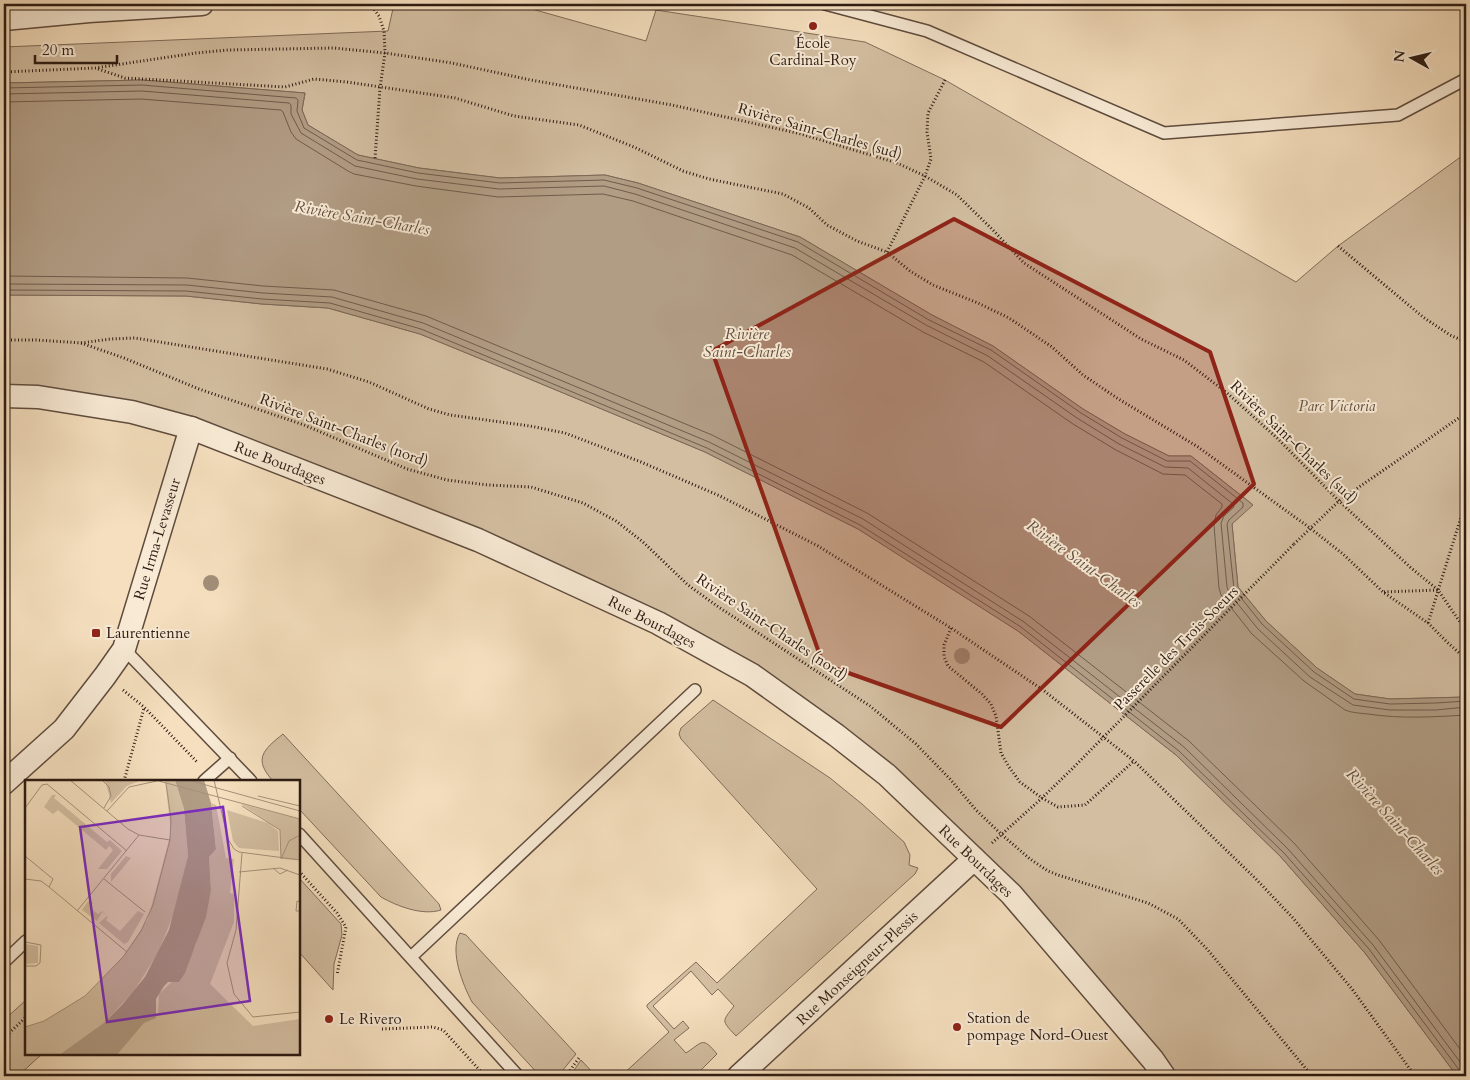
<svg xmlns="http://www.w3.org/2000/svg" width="1470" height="1080" font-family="Cardo,serif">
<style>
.green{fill:#d3bea1;stroke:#806c5a}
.water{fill:#b19c84;stroke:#7c6857}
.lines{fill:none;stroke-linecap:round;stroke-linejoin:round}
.shore{stroke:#6f5c4c;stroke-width:1}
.service-casing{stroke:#5f4c3e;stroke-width:14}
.minor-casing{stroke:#5f4c3e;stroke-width:25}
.path{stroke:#2d1b13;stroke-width:3;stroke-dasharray:1 2.5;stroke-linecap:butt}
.service{stroke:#f8ead5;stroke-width:11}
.minor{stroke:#f8ead5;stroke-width:22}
.path-bridge{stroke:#2d1b13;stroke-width:3;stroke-dasharray:1 2.5;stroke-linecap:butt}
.tree{fill:#a28e78}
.marked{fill:#8f2418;fill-opacity:0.2;stroke:#8f2418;stroke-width:4;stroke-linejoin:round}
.poi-dot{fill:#8f2418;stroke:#f8ead5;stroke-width:2}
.labels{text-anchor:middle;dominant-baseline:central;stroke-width:4;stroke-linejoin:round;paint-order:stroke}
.poi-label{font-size:15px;fill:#2d1b13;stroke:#f8ead5;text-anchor:start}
.street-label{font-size:15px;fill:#2d1b13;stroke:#f8ead5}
.park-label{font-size:15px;font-style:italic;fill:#5f4c3e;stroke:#f8ead5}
.water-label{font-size:16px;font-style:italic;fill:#624f40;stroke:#f8ead5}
.inset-road{fill:none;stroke:#a5917a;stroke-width:1}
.view{fill:#7b2cbf;fill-opacity:0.15;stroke:#7b2cbf;stroke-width:2.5}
.inset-edge{fill:none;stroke:#2d1b13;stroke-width:2.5}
</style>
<rect width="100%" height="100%" fill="#f5dfbe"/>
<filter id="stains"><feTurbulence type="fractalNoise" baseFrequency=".004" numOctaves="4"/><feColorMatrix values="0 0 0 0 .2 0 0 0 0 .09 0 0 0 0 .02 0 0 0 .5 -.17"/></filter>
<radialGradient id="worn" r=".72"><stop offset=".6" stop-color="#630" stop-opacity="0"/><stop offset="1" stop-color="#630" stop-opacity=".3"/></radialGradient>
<g class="green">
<polygon points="394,4 514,4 646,41 656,10 865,42 945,80 1296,282 1338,246 1466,153 1466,697 1390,699 1355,694 1317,668 1266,621 1238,587 1232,524 1252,504 1191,456 1169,456 1125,434 1083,409 993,346 932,315 800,237 638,183 605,175 500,178 419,168 358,155 308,125 302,110 305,93 142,80 4,83 4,47 388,31"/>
<polygon points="4,295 186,296 262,304 328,308 420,334 508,370 705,452 858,529 1018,631 1176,755 1280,856 1365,953 1457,1076 1164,1076 887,775 658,623 191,428 4,396"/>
<path d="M713,700L830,778L862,804L904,842L910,855L909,865L918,868L915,874L736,1036C721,1020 722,1022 734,1006L718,989L712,995L691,971L653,1006L674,1029L683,1021L689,1028L674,1040L686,1053C703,1042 702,1036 717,1054L695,1076H621L669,1032L647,1007V1005L696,962L717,983L817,889L681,739L679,734L681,728Z"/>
<path d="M283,734L439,904L441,910C422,916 397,906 381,897L299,809V781H273C253,759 263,750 283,734Z"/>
<polygon points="299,878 341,924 342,935 334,964 333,990 299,952"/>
<path d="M460,933L466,935L576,1054L558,1076H540L472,1002C463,985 449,951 460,933Z"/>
<polygon points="26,1000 26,1054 42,1054 18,1076 4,1076 4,1020"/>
<polygon points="581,1060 596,1076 570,1076"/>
</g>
<polygon class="water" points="142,80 305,93 302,110 308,125 358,155 419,168 500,178 605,175 638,183 800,237 932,315 993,346 1083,409 1125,434 1169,456 1191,456 1253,505 1232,524 1238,587 1266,621 1317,668 1355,694 1390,699 1466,697 1466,1076 1457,1076 1365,953 1280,856 1176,755 1018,631 858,529 705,452 508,370 420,334 328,308 262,304 186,296 4,295 4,83"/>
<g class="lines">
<g class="shore">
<polyline points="4,88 142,85 296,98 298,100 297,111 304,128 357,160 418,173 500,183 604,180 637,188 798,242 929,320 991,350 1081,413 1122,438 1167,461 1190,461 1243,503 1243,507 1229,520 1227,524 1234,589 1262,624 1314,672 1354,699 1390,704 1436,703 1466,701"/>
<polyline points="4,94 142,91 289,103 291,105 291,114 301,133 355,166 417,179 499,189 604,186 635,194 795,248 926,325 988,356 1077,418 1119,444 1165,467 1188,468 1233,504 1234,507 1224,516 1221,523 1227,587 1229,593 1258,629 1310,677 1353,705 1390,710 1436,710 1466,707"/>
<path d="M4,102L141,99L281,110L283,112L291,132L296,139L348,171L354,174L416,186L498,197L603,194L633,201L792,255L923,332L984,362L1073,424L1116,450L1163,474L1185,475L1222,504V507L1216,515L1214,525L1219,588L1221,595L1252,634L1304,681L1345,710C1352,713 1360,713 1368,714C1401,719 1433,717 1466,715"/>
<polyline points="4,276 187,278 263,286 334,290 426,316 515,353 712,435 867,513 1029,616 1189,741 1294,843 1379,940 1466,1057"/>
<polyline points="4,284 187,285 263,293 332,297 423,323 512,360 709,442 863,519 1024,622 1184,747 1288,849 1373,945 1466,1070"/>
<polyline points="4,290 186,291 262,299 330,303 421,329 510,366 707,448 860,525 1021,627 1179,751 1284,853 1369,949 1460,1071 1461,1076"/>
</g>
<g class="service-casing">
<g id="service">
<polyline points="825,4 927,31 1164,133 1398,115 1466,79"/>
<polyline points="124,649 251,781"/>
<polyline points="204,781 230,758"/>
<polyline points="299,834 518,1076"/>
<polyline points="411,957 695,690"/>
<polyline points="4,962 26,941"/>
</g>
</g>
<g class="minor-casing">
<g id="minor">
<polyline points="4,19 89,11 202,4"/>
<polyline points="4,396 38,397 132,412 191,428 478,540 658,623 752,675 836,735 887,775 1011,894 1153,1060 1164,1076"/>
<polyline points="4,783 64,729 105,676 124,649 191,428"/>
<polyline points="739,1076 974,859"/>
</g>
</g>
<g class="path">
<polyline points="370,4 379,16 384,31 385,53 380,88 375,159"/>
<polyline points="98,69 125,78 285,87 314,79 347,82 455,98 514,116 579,125 634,147 683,171 709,179 783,194 809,208 827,225 857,241 887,252 910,271 933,285 978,303 1009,318 1052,347 1083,375 1117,398 1198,447 1310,528 1343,554 1383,592 1428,623 1447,642 1466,659"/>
<polyline points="4,72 95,68 196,53 228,50 334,48 385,53 452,63 531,80 672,105 801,134 897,163 925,176 957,195 992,229 1024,263 1141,339 1184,360 1227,393 1277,438 1339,501 1410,567 1438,590 1460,622 1466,628"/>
<polyline points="1338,246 1423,317 1450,335 1466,342"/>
<polyline points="887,252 925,176 931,159 927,132 928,113 945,80"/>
<polyline points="4,340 37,340 81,343 124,358 199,389 304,425 407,469 447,480 488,485 531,487 583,503 616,521 643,542 688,585 717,606 870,706 916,744 950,779 976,810 1001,834 1030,859 1048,871 1058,875 1148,903 1178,919 1207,949 1312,1076"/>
<polyline points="81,343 110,339 135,338 327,369 369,382 429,409 450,415 530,426 565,433 641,462 720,496 818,546 951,628 1043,690 1134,761 1255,878 1293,918 1352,989 1415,1076"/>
<polyline points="1294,544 1339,501 1466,413"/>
<polyline points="1384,592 1438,590"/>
<polyline points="1428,623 1466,501"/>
<polyline points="951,628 944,645 944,657 948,666 982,694 991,704 996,716 1001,753 1009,767 1020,782 1042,798 1058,807 1085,805 1134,761"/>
<polyline points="123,690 144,707 198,763"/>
<polyline points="124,781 144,708"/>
<polyline points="992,843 1042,798 1074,767"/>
<polyline points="299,871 337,913 346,927 337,975"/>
<polyline points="382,1029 433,1027 443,1030 485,1076"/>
<polyline points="4,1038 26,1017"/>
<polyline points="566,1076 579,1058"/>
</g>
<use href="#service" class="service"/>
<use href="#minor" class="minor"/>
<polyline class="path-bridge" points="1074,767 1294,544"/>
</g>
<g class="tree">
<circle cx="211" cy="583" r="8"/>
<circle cx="962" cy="656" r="8"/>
</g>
<path class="marked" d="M954,219L1210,352L1254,484L1001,727L823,664L712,351Z"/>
<g class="poi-dot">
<circle cx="813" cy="26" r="5"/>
<rect x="91" y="628" width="10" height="10" rx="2.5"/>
<circle cx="329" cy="1019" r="5"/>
<circle cx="957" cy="1027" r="5"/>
</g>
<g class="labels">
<g class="poi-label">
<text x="813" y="43" text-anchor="middle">École<tspan x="813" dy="17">Cardinal-Roy</tspan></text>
<text x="106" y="633">Laurentienne</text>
<text x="967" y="1018">Station de<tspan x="967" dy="17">pompage Nord-Ouest</tspan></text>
<text x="339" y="1019">Le Rivero</text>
</g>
<g class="street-label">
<text transform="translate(820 131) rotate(16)">Rivière Saint-Charles (sud)</text>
<text transform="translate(344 430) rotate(21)">Rivière Saint-Charles (nord)</text>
<text transform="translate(1294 442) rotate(44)">Rivière Saint-Charles (sud)</text>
<text transform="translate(280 463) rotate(21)">Rue Bourdages</text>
<text transform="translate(157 539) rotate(-73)">Rue Irma-Levasseur</text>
<text transform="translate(652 622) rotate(27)">Rue Bourdages</text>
<text transform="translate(772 627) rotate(34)">Rivière Saint-Charles (nord)</text>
<text transform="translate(1176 648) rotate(-45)">Passerelle des Trois-Soeurs</text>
<text transform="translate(976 861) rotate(44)">Rue Bourdages</text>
<text transform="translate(857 968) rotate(-43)">Rue Monseigneur-Plessis</text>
</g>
<g class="park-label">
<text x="1337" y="406">Parc Victoria</text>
</g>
<g class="water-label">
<text transform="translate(362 218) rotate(10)">Rivière Saint-Charles</text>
<text x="747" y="334">Rivière<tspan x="747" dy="18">Saint-Charles</tspan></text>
<text transform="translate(1084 564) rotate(36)">Rivière Saint-Charles</text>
<text transform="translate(1395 822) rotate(48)">Rivière Saint-Charles</text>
</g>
</g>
<g transform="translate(25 780)">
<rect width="275" height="275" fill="#f5dfbe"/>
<path d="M80,0H112L114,1L102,6L86,23ZM140,0H150L159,29L163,76L151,128L133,173L108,212L80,242L34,275H0V247L19,241L60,216L98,177L123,139L146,52ZM27,15H31L29,18L82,62L85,60L97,71L82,89H73L88,70L84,66L81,70L33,30L28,34L19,27ZM186,23L191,25L201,78L209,79L205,113L209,114V142L185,204L228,246L275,239V275H92L119,243L133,234L134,214L159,190L171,165L186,110L184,77L191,68ZM216,24L275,39V80L256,79L255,50ZM202,30L243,43L253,51L254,71L214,68L208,61ZM101,76L106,78L86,102V94ZM63,121L68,123L65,128L73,134L77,131L83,137L81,140L95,151L113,131L119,134L103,162L99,164L74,143L82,136L77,132L72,141L57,130ZM0,164L13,166V183L0,184Z" fill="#d3bea1"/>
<path d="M150,0H179L186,23L191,69L184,77L186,110L181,137L160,193L154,202H143L139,206L131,219V238L119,243L92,275H34L80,242L97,225L120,197L144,150L163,76L159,29Z" fill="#b19c84"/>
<path class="inset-road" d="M45,0L103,49L114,55L145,60M77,0L84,7L86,16L79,28M130,0L275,39M163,0L275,31M189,0L203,59L209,69L214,72L275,80M233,16L275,26M217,26L255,50L256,79M0,28L17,5L22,4L102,71M82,31L104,7L132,1M217,73L211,150L202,183L209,214L228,237L275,232M0,76L28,99L24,107M257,77L264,61L275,55M248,88L255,94L263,90M214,92L255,88L275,95M0,99L16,101L24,107L102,172M79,99L120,132M275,122L272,121L271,131H275M52,131L114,55M0,162L16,165L15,183L11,186H0M0,247L19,241L60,216L98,177L116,151L128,125L145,60L146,39L141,3"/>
<path class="view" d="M198,27L225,221L82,242L55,47Z"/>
<rect width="275" height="275" class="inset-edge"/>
</g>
<rect width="1470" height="1080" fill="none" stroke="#f5dfbe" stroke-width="20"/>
<rect x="5" y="5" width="1460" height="1070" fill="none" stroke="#2d1b13" stroke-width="2.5"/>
<rect x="10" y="10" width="1450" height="1060" fill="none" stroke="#2d1b13"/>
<g transform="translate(1412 58) rotate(278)" stroke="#f8ead5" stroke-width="4" paint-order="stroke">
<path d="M0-4L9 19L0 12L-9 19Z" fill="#2d1b13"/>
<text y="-8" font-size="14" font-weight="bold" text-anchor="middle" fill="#2d1b13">N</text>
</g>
<path d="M35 55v8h82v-8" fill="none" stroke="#2d1b13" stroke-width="2.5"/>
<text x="42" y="55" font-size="15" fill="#2d1b13" stroke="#f8ead5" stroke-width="4" paint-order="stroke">20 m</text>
<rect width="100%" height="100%" filter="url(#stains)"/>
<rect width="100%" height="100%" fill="url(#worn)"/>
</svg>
